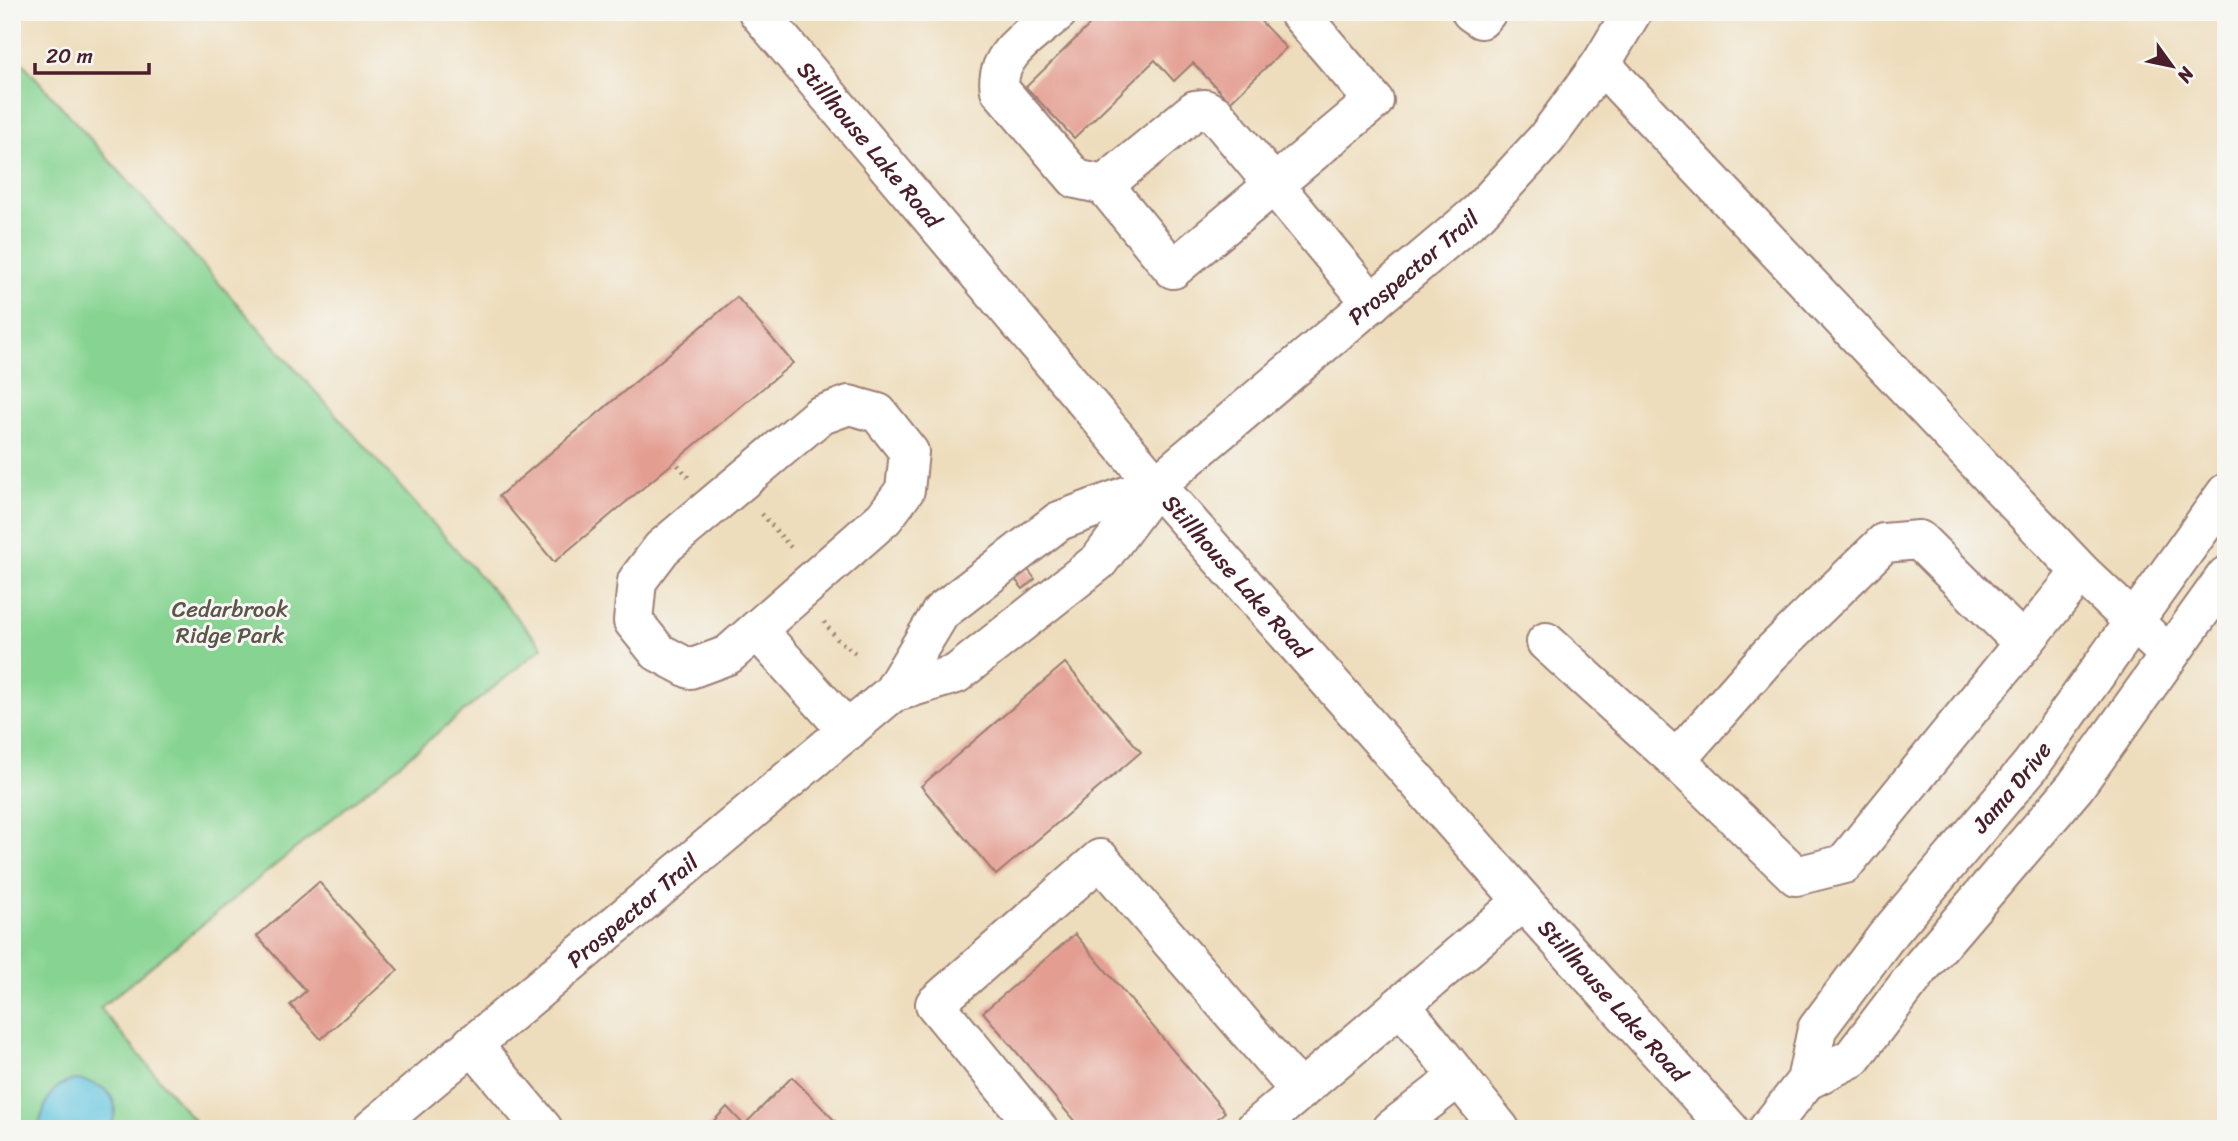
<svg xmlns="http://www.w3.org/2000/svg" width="2238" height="1141" font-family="Sriracha,sans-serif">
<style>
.green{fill:#87d492;stroke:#687a5e;stroke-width:2}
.water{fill:#61c4df;stroke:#567285;stroke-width:2}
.building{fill:#e49d91}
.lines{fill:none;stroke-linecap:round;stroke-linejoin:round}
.minor-casing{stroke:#9c7e74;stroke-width:42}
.major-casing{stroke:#9c7e74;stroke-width:42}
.path{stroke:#9c7e74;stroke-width:4.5;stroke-dasharray:2 5;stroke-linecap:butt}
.minor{stroke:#fff;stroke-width:38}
.major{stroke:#fff;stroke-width:38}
.labels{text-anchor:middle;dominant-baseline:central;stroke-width:6;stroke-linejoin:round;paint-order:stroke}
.street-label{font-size:23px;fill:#4a1f2b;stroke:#f6f6f2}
.park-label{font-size:23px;fill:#5c554a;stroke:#f6f6f2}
</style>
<rect width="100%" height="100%" fill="#f6f6f2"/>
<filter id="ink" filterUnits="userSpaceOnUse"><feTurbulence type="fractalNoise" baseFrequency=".0143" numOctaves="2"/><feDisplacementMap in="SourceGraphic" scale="14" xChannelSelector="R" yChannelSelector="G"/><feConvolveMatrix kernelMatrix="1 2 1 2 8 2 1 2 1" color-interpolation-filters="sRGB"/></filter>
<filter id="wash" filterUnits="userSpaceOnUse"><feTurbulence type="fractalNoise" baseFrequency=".00686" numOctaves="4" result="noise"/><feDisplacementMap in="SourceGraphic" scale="28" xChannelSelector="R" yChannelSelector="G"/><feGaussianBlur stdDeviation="1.57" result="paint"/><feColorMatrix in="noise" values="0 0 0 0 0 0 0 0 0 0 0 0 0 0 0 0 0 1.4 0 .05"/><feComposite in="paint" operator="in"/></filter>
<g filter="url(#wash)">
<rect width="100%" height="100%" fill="#eeddbc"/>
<polygon class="green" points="12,51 543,647 100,1008 201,1129 12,1129"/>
<path class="water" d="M74,1080C105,1082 124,1097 110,1129H37C48,1103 44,1089 74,1080Z"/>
<g id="blocks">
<g class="building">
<polygon points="1103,12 1252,12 1286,48 1230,102 1193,63 1174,81 1155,60 1074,138 1026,87"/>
<polygon points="737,297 793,363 554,562 499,496"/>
<polygon points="1026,567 1035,579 1023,589 1014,578"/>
<polygon points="1065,663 1141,752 996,875 921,786"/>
<polygon points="319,882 398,970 321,1039 290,1005 306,991 257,936"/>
<polygon points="1075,934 1225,1112 1206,1129 1081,1129 983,1012"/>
<polygon points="792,1077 843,1129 706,1129 727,1107 744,1125"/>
</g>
</g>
</g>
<g filter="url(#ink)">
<use href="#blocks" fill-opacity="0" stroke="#9c7e74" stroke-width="2"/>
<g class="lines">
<g class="minor-casing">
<g id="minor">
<path d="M1058,12C1035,32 993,55 1000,90L1076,179L1104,185L1195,110L1205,109L1216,115L1372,303"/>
<polyline points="1471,12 1481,19 1487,12"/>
<polyline points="1601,64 2081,572 2169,655"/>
<polyline points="1104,185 1173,269 1374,101 1298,12"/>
<polygon points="849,405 878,413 909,452 905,490 884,518 728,655 690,669 658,652 633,621 637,581 662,548 819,416"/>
<polyline points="757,630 848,731"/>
<polyline points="1546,642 1676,760 1796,876 1844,864 2081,572"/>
<path id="s1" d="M892,693L956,674L1099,561L1156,485L1479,212L1546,139L1601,64L1632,12"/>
<polyline points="1676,760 1769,655 1884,543 1919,540 2023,643"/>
<polyline points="1401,1005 1500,1129"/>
<polyline points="472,1044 543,1129"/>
<polyline points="1806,1081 1852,1058 1922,966 2075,787 2226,576"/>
<path id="s2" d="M372,1129L892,693L941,612L1059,521L1156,485"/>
<polyline points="1038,1129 935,1004 1100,859 1300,1091"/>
<polyline points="1255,1129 1523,901"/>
<polyline points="1392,1129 1459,1077"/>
<path id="s3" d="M1768,1129L1806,1081L1817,1029L1885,938L2031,765L2226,493"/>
</g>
</g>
<g class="major-casing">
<g id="major">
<path id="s4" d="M758,12L1156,485L1523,901L1729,1129"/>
</g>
</g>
<g class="path">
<polyline points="678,465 689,478"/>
<polyline points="762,514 793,550"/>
<polyline points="824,622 837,639 858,655"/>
</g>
<use href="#minor" class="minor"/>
<use href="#major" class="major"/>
</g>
</g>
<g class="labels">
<g class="street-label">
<text stroke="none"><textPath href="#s4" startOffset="173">Stillhouse Lake Road</textPath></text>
<text stroke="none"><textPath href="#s1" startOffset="681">Prospector Trail</textPath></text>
<text stroke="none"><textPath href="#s4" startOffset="740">Stillhouse Lake Road</textPath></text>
<text stroke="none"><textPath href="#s3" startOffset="425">Jama Drive</textPath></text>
<text stroke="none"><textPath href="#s2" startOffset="340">Prospector Trail</textPath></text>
<text stroke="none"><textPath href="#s4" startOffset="1307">Stillhouse Lake Road</textPath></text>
</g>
<g class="park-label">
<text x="230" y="609">Cedarbrook<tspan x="230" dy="26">Ridge Park</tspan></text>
</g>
</g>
<rect width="2238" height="1141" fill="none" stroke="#f6f6f2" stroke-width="42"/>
<g transform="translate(2172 66) rotate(123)" stroke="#f6f6f2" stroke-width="5" paint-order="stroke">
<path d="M0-5L12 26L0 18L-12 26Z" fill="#4a1f2b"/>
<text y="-10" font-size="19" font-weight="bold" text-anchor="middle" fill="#4a1f2b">N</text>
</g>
<path d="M35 63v10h114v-10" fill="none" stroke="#4a1f2b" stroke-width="3.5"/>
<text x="46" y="63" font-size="21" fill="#4a1f2b" stroke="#f6f6f2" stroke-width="5" paint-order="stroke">20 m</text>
</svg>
